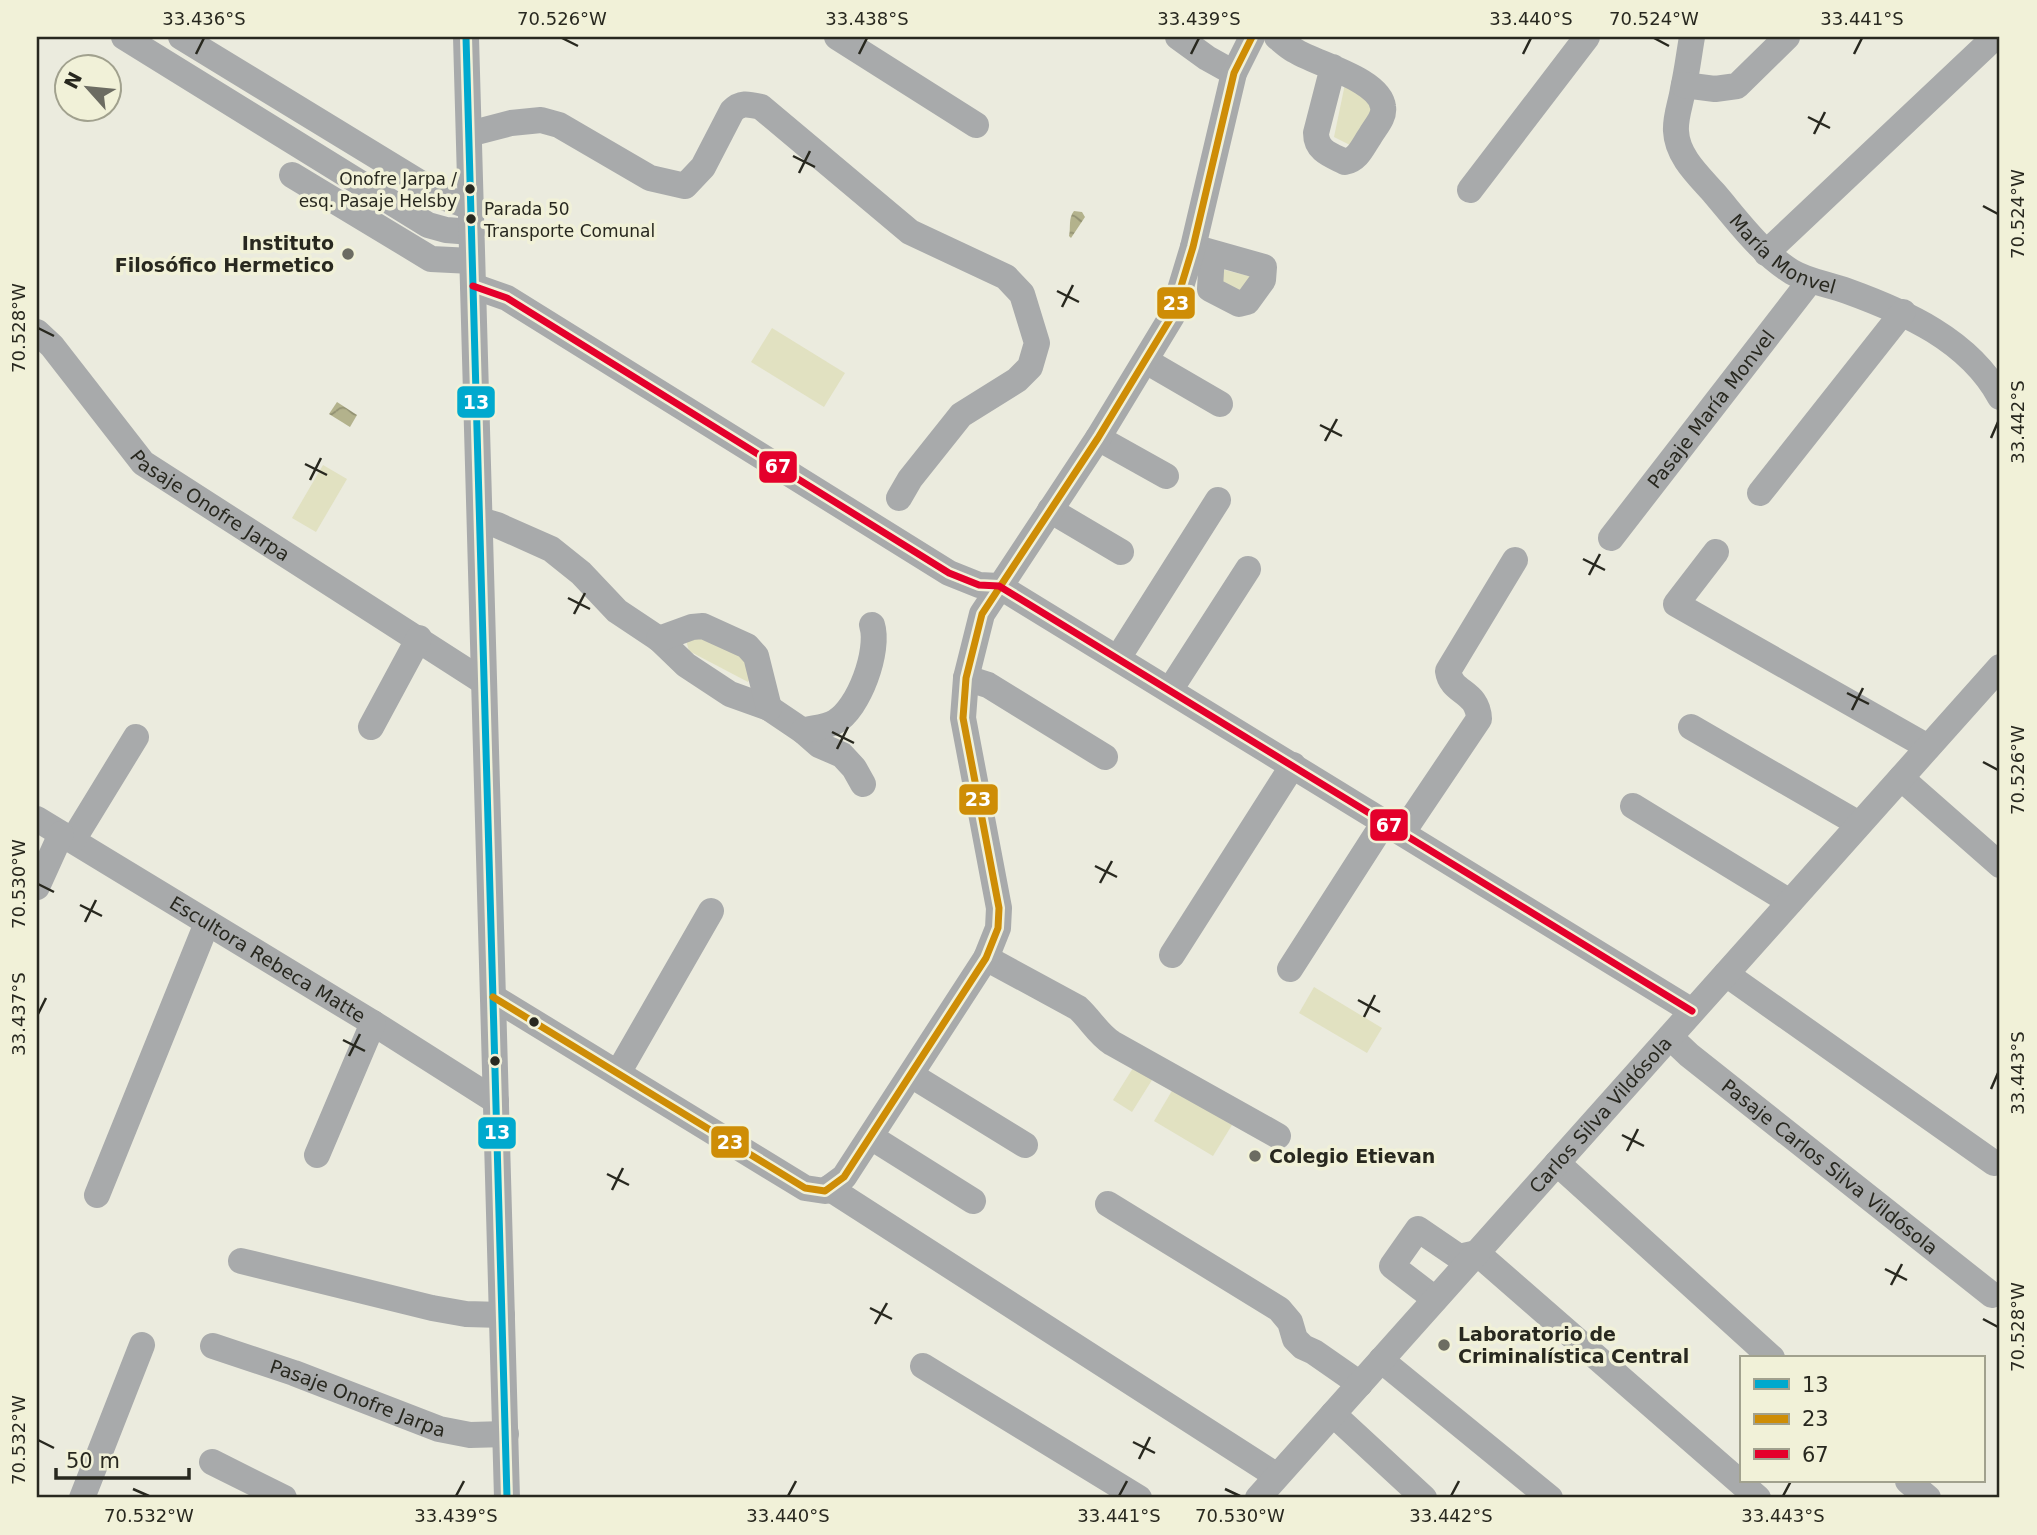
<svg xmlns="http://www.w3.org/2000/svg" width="2037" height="1535" font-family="'DejaVu Sans',sans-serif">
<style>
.green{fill:#e1e1c1}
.water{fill:url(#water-waves)}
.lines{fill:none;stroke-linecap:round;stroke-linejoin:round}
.minor{stroke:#a8aaab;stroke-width:26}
.bus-1-casing{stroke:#f1f1d8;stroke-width:12}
.bus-2-casing{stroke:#f1f1d8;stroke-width:12}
.bus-3-casing{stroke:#f1f1d8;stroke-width:12}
.bus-1{stroke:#00a9ce;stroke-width:7}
.bus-2{stroke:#ce8d06;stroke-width:7}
.bus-3{stroke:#e4002b;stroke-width:7}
.ticks{fill:none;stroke:#28281f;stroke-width:2.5}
.bus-dot{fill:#28281f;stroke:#f1f1d8;stroke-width:2.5}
.poi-dot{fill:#6c6c62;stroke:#f1f1d8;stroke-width:2.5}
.labels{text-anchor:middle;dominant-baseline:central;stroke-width:7;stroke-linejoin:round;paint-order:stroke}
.bus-label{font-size:17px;fill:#28281f;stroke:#f1f1d8;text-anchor:end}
.poi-label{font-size:19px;font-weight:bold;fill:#28281f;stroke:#f1f1d8;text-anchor:start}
.street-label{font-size:19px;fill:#28281f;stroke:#f1f1d8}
.line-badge{stroke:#f1f1d8;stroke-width:2.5}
.badge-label{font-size:19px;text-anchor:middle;font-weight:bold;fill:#fff}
.neatline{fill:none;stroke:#28281f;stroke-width:2.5}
.ticks-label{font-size:18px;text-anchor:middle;fill:#28281f}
</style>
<defs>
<pattern id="water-waves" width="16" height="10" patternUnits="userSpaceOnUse" patternTransform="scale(1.75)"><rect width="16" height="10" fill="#b3b28c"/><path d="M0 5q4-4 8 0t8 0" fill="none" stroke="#929172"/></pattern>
</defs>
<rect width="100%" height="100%" fill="#ebebde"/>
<g class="green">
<polygon points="1345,84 1384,111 1356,148 1334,137"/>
<polygon points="1221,269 1253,277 1242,294 1217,281"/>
<polygon points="772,328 845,373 824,407 751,362"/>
<polygon points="323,465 347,479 316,532 292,518"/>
<polygon points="700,635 757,665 748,682 689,651 686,640"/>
<polygon points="1314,987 1382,1028 1367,1053 1299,1013"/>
<polygon points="1133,1068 1152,1080 1132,1112 1113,1100"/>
<polygon points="1173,1089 1232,1125 1213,1156 1154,1121"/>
</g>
<g class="water">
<path d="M1074,211L1082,212L1085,217L1071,238L1069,236C1071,228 1068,218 1074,211Z"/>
<polygon points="337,402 357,415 350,427 329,414"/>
</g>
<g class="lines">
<g class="minor">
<polyline points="124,37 428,225 446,230 472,232"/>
<polyline points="181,37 445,198 471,207"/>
<polyline points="466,37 507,1498"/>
<polyline points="837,37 976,125"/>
<polyline points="1178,37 1207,58 1234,73"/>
<path d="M1277,37C1282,41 1288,47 1294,50C1315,64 1380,79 1383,107C1385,117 1375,127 1370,136C1363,146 1358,160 1345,162C1331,155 1316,151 1316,133L1333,67"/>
<path id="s1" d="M1692,37C1689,54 1687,72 1683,89C1681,103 1675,117 1676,131C1677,156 1698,175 1714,193C1738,221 1760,252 1792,272C1809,282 1828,284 1847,291C1905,312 1969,340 2000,397"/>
<polyline points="1684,85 1715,89 1737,86 1787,37"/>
<path d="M469,134L511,123L541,120L559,125L650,178L685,186L703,167L732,111C741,102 748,104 761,107L910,232L1006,277L1022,294L1037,343L1030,367L1017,380L961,415L910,479L899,498"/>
<polyline points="292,175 431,259 472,261"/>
<polyline points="1470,190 1587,37"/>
<polyline points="1193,247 1264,267 1263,280 1247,302 1239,304 1210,289 1212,253"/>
<polyline points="1766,253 1995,37"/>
<polyline points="473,286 507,298 949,573 979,585 999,586 1692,1011"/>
<path id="s2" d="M37,332L52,346L143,463L484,682"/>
<polyline points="1146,361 1220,404"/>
<polyline points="1098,438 1166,476"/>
<polyline points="1760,493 1903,312"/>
<polyline points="1050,510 1121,552"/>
<polyline points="480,520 497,525 551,549 581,573 617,611 659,639 686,665 730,694 769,708 803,731 819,745 842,755 854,768 863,784"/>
<path id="s3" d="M1611,538L1810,281"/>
<polyline points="1716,552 1676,604 1928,747"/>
<polyline points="659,639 692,627 703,626 747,646 756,656 769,708"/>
<polyline points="1118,658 1218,500"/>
<polyline points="966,678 988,685 1105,757"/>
<polyline points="1170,690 1248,569"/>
<polyline points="371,727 419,638"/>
<polyline points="1691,727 1859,824"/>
<path d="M803,731C813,728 826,727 835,722C859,709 880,650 872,625"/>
<polyline points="1901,778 2000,865"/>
<polyline points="1633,806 1790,902"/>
<path id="s4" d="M37,819L373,1023L496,1101"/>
<path d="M1403,832L1479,719C1478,690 1451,694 1448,671L1515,560"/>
<polyline points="73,840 136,737"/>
<polyline points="37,887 61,834"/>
<polyline points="1172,955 1293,765"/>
<path d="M986,958L1078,1008C1091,1020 1098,1034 1112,1043L1278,1136"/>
<polyline points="1290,969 1385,821"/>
<polyline points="1726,974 1994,1163"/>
<polyline points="493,997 805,1188 825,1191 844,1177 986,958 998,928 999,908 963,718 966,678 982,614 1098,438 1172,316 1193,247 1234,73 1252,37"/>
<path id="s5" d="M1670,1037L1689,1055L1992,1295"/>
<polyline points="618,1073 711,911"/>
<polyline points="911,1075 1025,1145"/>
<polyline points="871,1137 973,1201"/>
<polyline points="317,1155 373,1023"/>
<polyline points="1557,1163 1772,1358"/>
<polyline points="829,1188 1277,1476"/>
<polyline points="97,1195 207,923"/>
<polyline points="1108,1204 1279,1309 1290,1322 1295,1339 1303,1347 1314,1352 1360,1384"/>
<polyline points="241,1261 432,1308 466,1314 502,1315"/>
<polyline points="1435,1299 1392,1266 1418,1229 1459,1257 1477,1253 1758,1498"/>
<path id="s6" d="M213,1346L294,1373L439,1429L470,1435L506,1434"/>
<polyline points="1381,1360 1550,1498"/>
<polyline points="923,1366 1139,1498"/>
<polyline points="1333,1414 1424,1498"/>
<polyline points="212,1462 284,1498"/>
<polyline points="1908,1481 1928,1498"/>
<polyline points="82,1498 142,1345"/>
<path id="s7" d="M1258,1498L2000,667"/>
</g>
<g class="bus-1-casing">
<polyline id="bus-1" points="466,37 507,1498"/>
</g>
<g class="bus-2-casing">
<polyline id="bus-2" points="493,997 805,1188 825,1191 844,1177 986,958 998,928 999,908 963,718 966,678 982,614 1098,438 1172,316 1193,247 1234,73 1252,37"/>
</g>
<g class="bus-3-casing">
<polyline id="bus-3" points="473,286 507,298 949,573 979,585 999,586 1692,1011"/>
</g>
<use href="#bus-1" class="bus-1"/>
<use href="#bus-2" class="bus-2"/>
<use href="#bus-3" class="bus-3"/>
</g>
<path class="ticks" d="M562,38L578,46M1654,38L1669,46M196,54L204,38M859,54L867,38M1191,54L1199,38M1523,54L1531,38M1854,54L1862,38M1808,117L1830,128M1814,134L1825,112M793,156L815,167M799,173L810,151M1983,206L1998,214M1057,291L1079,302M1062,307L1073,285M38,328L54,336M1320,425L1342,436M1991,438L1998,422M1325,441L1337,419M305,464L327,475M310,480L321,458M1583,559L1605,570M1589,575L1600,554M568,598L590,609M574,614L585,593M1847,693L1869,704M1852,710L1863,688M832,732L854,743M837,749L848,727M1983,762L1998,770M1095,866L1117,877M1100,883L1112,861M38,884L54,892M80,905L102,916M85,922L96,900M1358,1000L1380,1012M38,1014L46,998M1364,1017L1375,995M343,1040L365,1051M349,1056L360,1034M1991,1089L1998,1073M1622,1135L1644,1146M1627,1151L1638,1129M607,1174L629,1185M612,1190L623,1168M1885,1269L1907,1280M1891,1285L1902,1264M870,1308L892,1319M1983,1319L1998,1327M875,1324L887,1303M38,1440L54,1448M1133,1442L1155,1453M1139,1459L1150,1437M133,1489L149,1496M1225,1489L1240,1496M456,1496L464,1481M788,1496L796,1481M1119,1496L1127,1481M1451,1496L1459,1481M1783,1496L1791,1481"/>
<g class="bus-dot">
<circle cx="470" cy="189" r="6"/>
<circle cx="471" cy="219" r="6"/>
<circle cx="534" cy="1022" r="6"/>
<circle cx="495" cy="1061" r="6"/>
</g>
<g class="poi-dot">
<circle cx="348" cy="254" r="7"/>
<circle cx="1255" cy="1156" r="7"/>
<circle cx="1444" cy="1345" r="7"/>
</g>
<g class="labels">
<g class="bus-label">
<text x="457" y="179">Onofre Jarpa /<tspan x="457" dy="22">esq. Pasaje Helsby</tspan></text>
<text x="484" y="209" text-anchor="start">Parada 50<tspan x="484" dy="22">Transporte Comunal</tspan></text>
</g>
<g class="poi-label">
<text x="334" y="243" text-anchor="end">Instituto<tspan x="334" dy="22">Filosófico Hermetico</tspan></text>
<text x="1269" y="1156">Colegio Etievan</text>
<text x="1458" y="1334">Laboratorio de<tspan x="1458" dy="22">Criminalística Central</tspan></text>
</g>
<g class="street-label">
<text stroke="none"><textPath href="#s1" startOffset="264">María Monvel</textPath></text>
<text stroke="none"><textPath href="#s3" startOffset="163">Pasaje María Monvel</textPath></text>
<text stroke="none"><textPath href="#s2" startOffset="248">Pasaje Onofre Jarpa</textPath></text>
<text stroke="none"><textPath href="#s4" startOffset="270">Escultora Rebeca Matte</textPath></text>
<text stroke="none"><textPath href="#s7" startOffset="514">Carlos Silva Vildósola</textPath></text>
<text stroke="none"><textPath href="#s5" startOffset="206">Pasaje Carlos Silva Vildósola</textPath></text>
<text stroke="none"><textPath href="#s6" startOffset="154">Pasaje Onofre Jarpa</textPath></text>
</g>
</g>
<g class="line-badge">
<rect x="1156" y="286" width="40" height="34" rx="7" fill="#ce8d06"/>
<rect x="456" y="385" width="40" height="34" rx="7" fill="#00a9ce"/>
<rect x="758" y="450" width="40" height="34" rx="7" fill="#e4002b"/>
<rect x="958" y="783" width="41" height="33" rx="7" fill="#ce8d06"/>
<rect x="1369" y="808" width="40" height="34" rx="7" fill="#e4002b"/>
<rect x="477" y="1116" width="40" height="34" rx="7" fill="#00a9ce"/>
<rect x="710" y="1125" width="40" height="34" rx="7" fill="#ce8d06"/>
</g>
<g class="badge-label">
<text x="1176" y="310">23</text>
<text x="476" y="409">13</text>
<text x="778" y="473">67</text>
<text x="978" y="806">23</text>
<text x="1389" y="832">67</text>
<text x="497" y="1139">13</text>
<text x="730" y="1149">23</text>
</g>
<rect width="2037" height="1535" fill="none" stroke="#f1f1d8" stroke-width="77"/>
<rect x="1740" y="1356" width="245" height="126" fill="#f1f1d8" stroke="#a1a18e" stroke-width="2"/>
<rect x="1754" y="1379" width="35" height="10" fill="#00a9ce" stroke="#a1a18e" stroke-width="2"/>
<text x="1802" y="1392" font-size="21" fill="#28281f">13</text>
<rect x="1754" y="1414" width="35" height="10" fill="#ce8d06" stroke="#a1a18e" stroke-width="2"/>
<text x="1802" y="1426" font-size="21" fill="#28281f">23</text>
<rect x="1754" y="1449" width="35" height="10" fill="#e4002b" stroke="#a1a18e" stroke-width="2"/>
<text x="1802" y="1462" font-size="21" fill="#28281f">67</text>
<g transform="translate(88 88) rotate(297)"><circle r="33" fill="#f1f1d8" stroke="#a1a18e" stroke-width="2"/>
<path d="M0-5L12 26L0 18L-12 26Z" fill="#6c6c62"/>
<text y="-10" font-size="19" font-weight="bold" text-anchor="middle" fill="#28281f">N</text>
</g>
<path d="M56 1468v10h133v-10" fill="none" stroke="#28281f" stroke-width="3.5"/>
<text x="66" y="1468" font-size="21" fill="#28281f" stroke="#f1f1d8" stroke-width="5" paint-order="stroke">50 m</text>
<rect x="38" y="38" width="1960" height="1458" class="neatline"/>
<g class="ticks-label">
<text x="204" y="25">33.436°S</text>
<text x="562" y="25">70.526°W</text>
<text x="867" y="25">33.438°S</text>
<text x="1199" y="25">33.439°S</text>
<text x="1531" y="25">33.440°S</text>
<text x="1654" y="25">70.524°W</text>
<text x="1862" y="25">33.441°S</text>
<text transform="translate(2018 214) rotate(-90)" y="6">70.524°W</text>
<text transform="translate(19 328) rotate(-90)" y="6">70.528°W</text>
<text transform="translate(2018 422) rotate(-90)" y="6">33.442°S</text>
<text transform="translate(2018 770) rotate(-90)" y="6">70.526°W</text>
<text transform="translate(19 884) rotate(-90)" y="6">70.530°W</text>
<text transform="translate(19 1014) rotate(-90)" y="6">33.437°S</text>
<text transform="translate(2018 1073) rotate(-90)" y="6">33.443°S</text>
<text transform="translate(2018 1327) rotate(-90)" y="6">70.528°W</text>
<text transform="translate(19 1440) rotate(-90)" y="6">70.532°W</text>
<text x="149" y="1522">70.532°W</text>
<text x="456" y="1522">33.439°S</text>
<text x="788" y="1522">33.440°S</text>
<text x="1119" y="1522">33.441°S</text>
<text x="1240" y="1522">70.530°W</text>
<text x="1451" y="1522">33.442°S</text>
<text x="1783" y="1522">33.443°S</text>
</g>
</svg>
